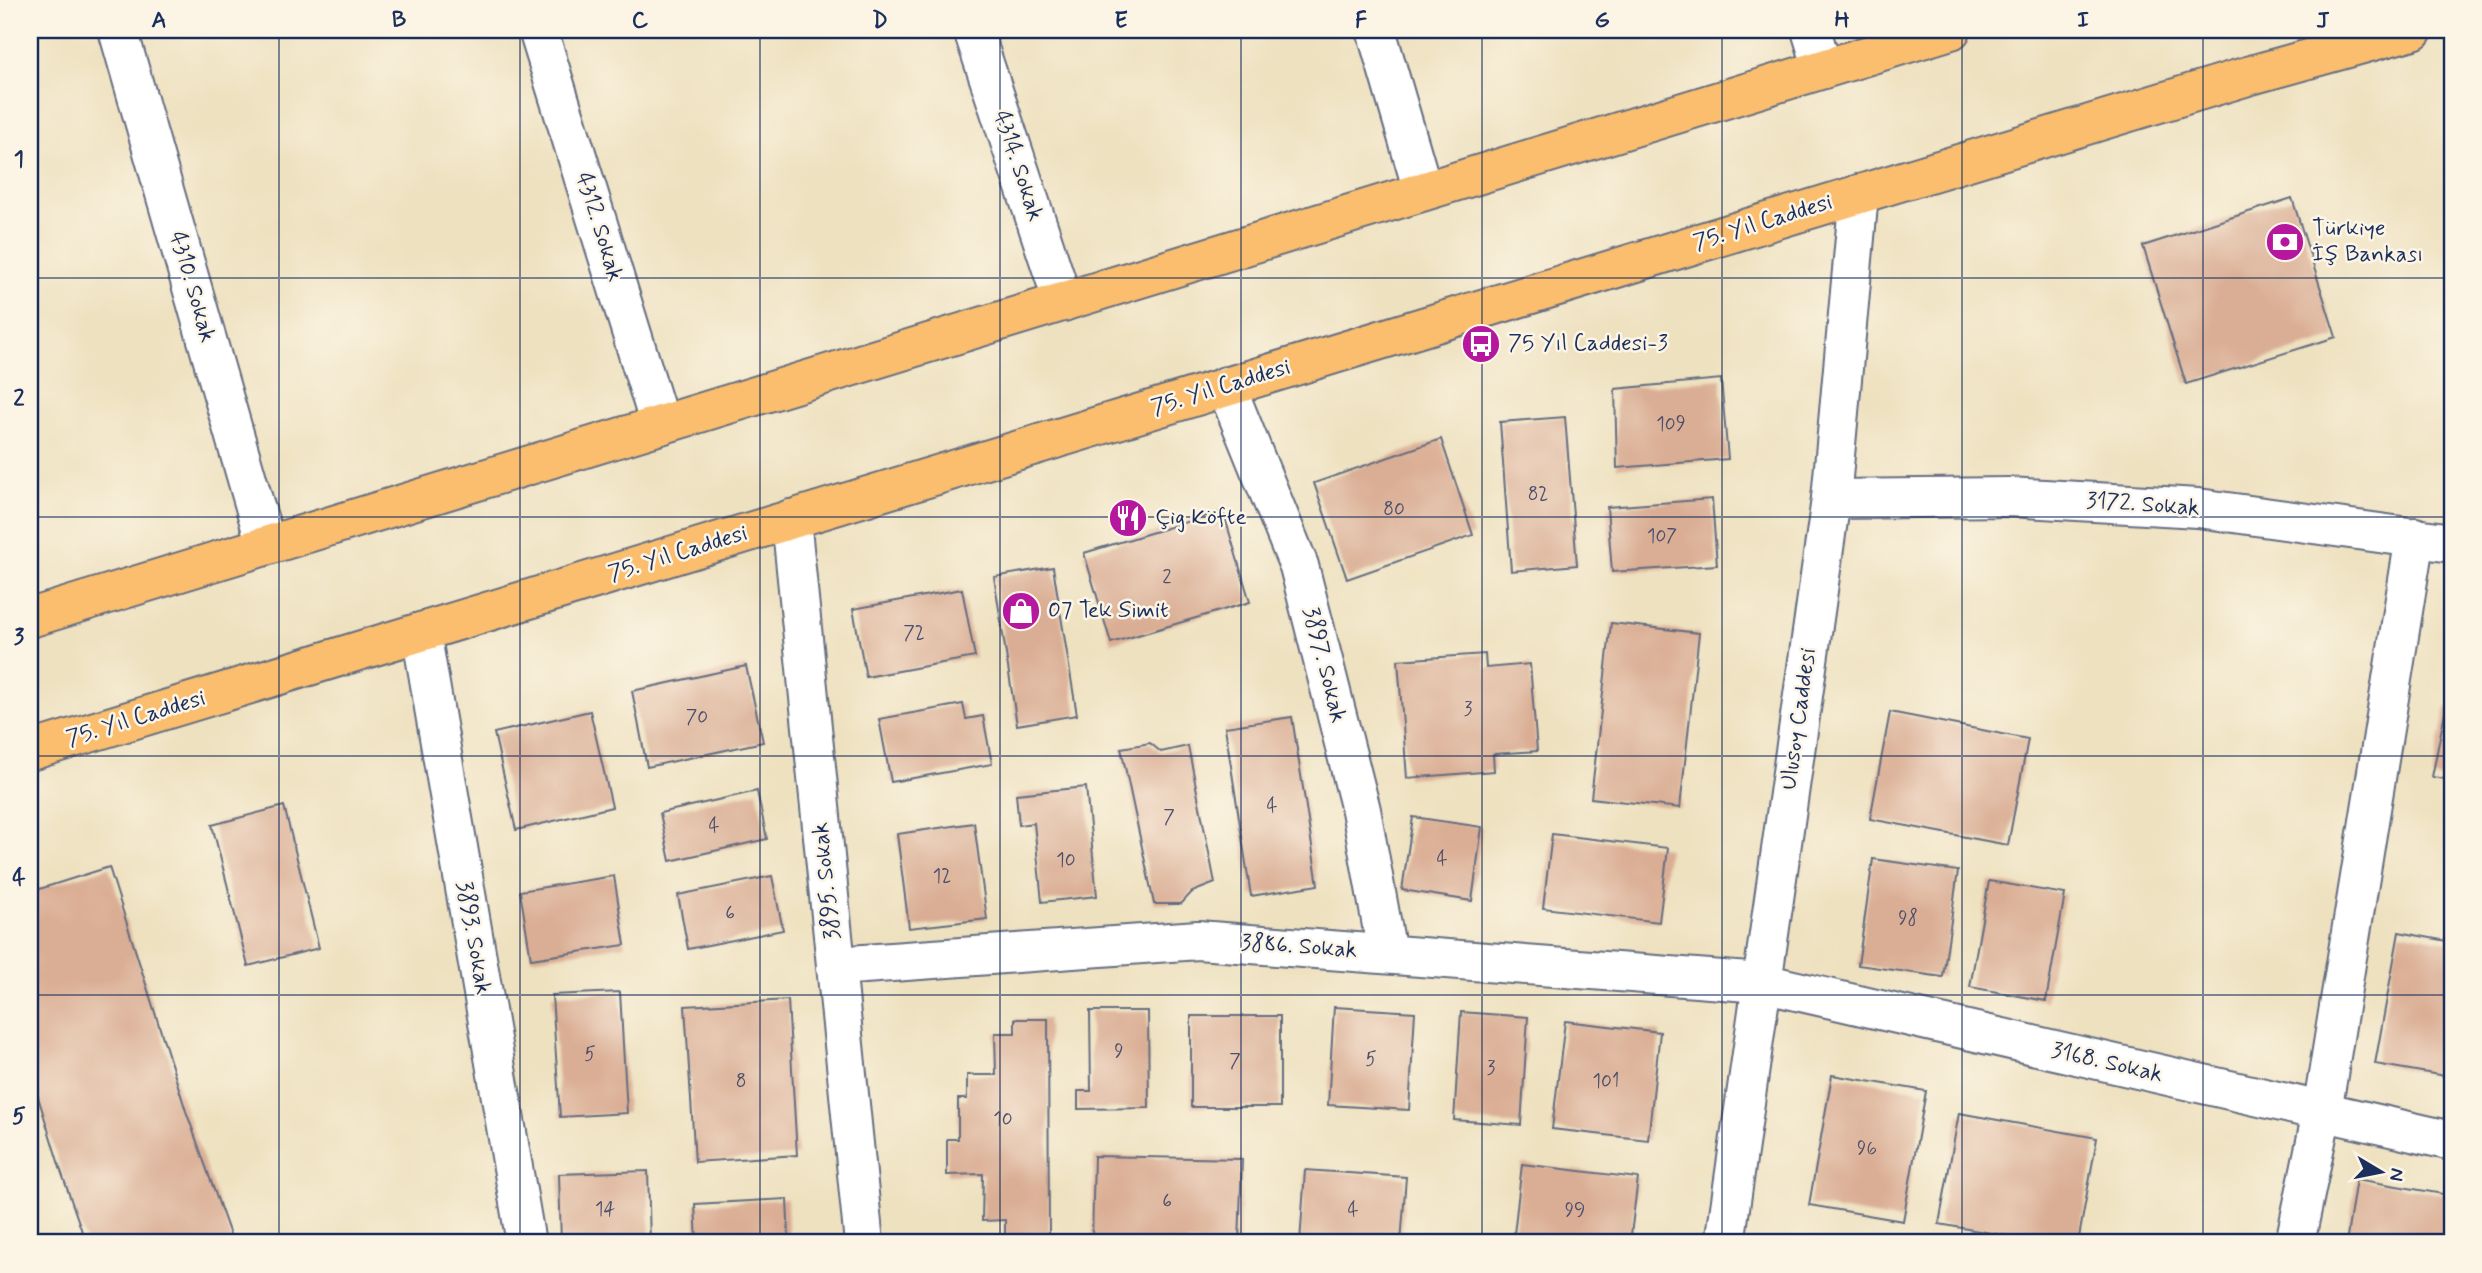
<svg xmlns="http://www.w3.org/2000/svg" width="2482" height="1273" font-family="Mynerve,sans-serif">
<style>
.building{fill:#daae94}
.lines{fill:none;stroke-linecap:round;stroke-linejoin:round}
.minor-casing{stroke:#656d80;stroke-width:42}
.tertiary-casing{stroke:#656d80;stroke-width:42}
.primary-casing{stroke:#656d80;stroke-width:42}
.minor{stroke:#fff;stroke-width:38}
.tertiary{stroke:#fff;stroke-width:38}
.primary{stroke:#fabe6e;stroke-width:38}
.grid{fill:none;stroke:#1b2f5e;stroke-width:2;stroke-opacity:0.55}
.labels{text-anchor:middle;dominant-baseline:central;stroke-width:5;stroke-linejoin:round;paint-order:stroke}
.number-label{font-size:19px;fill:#4b4f6c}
.street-label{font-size:23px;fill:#1b2f5e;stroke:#fcf5e5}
.poi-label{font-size:23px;fill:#1b2f5e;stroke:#fcf5e5;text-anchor:start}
.neatline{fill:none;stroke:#1b2f5e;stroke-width:2.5}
.grid-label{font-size:23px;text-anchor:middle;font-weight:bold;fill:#1b2f5e}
</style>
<rect width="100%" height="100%" fill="#fcf5e5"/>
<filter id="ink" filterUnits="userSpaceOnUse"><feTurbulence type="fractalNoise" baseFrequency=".0143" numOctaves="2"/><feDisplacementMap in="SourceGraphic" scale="14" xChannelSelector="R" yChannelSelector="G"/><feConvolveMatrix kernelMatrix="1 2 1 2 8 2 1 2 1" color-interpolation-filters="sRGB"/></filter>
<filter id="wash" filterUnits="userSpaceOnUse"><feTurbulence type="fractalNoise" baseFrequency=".00686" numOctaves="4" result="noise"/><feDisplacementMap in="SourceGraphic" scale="28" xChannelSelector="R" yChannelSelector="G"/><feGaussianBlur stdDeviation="1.57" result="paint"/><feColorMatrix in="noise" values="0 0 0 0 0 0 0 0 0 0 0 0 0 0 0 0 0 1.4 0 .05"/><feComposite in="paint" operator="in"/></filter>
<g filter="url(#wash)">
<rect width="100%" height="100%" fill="#eee1c0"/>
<g id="blocks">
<g class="building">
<polygon points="2292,198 2336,337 2186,384 2143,246"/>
<polygon points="1721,379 1728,459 1617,468 1615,389"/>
<polygon points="1565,417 1577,565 1511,571 1500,422"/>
<polygon points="1441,439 1473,535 1347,579 1314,483"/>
<polygon points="1712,499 1717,565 1612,572 1607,507"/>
<polygon points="1223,511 1250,602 1111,643 1084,553"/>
<polygon points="1053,567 1077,715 1017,725 994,577"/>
<polygon points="962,589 975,657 866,677 853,609"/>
<polygon points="1611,623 1699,633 1680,808 1591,798"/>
<polygon points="1485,654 1486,668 1530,664 1537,751 1493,754 1494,771 1407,778 1398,660"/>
<polygon points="746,666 763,742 647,767 632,691"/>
<polygon points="963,704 966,719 983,716 992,764 891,782 879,719"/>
<polygon points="2446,707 2452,708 2452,780 2432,777"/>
<polygon points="590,711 612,807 516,830 494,733"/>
<polygon points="1890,712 2028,739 2008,845 1870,819"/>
<polygon points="1292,717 1318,885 1251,896 1225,727"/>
<polygon points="1150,743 1161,752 1188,746 1215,883 1192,892 1181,904 1154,904 1121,748"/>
<polygon points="1086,787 1097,896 1042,902 1034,823 1019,825 1016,794"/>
<polygon points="757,791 767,839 670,861 660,813"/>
<polygon points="284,806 319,948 248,966 212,825"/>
<polygon points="1413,817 1482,827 1472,901 1402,890"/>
<polygon points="974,823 987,919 909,928 897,834"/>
<polygon points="1552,834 1668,848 1659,922 1543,908"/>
<polygon points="1873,859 1958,871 1943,977 1858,965"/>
<polygon points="109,867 186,1111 233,1243 86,1243 60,1168 30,1071 30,892"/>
<polygon points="614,876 625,945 531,959 520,891"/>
<polygon points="772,876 783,930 688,949 678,895"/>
<polygon points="1989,881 2065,894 2046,1001 1970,987"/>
<polygon points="2399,932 2452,942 2451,1077 2375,1064"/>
<polygon points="620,992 627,1113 560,1117 552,995"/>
<polygon points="788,1000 797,1155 695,1162 685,1006"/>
<polygon points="1334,1007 1415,1012 1409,1110 1328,1105"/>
<polygon points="1090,1011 1148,1011 1149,1108 1078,1109 1078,1091 1091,1091"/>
<polygon points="1461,1012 1528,1017 1521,1125 1454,1120"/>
<rect x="1191" y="1016" width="89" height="91"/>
<polygon points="1015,1019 1048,1019 1049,1234 1005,1235 1005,1220 982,1221 983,1174 947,1175 947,1139 958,1139 958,1099 967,1099 967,1075 996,1075 995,1033 1015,1033"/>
<polygon points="1565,1021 1660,1032 1648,1140 1552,1129"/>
<polygon points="1832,1075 1926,1091 1903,1221 1809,1205"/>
<polygon points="1959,1113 2097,1138 2078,1243 2047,1243 1939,1224"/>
<polygon points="1094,1156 1242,1159 1239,1243 1092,1243"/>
<polygon points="1522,1164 1638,1178 1630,1243 1513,1243"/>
<polygon points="1305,1170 1406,1177 1401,1243 1300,1243"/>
<polygon points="648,1171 650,1243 561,1243 559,1174"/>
<polygon points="2356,1179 2449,1195 2441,1243 2346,1243"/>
<polygon points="787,1199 789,1243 697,1243 695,1204"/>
</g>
</g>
</g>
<g filter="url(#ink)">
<use href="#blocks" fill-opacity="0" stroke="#656d80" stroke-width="2"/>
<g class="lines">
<g class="minor-casing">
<g id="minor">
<polyline points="118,30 266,545"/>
<polyline points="538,30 660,425"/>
<polyline points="973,30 1063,302"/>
<polyline points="1376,30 1423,191"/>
<polyline points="1811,30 1823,69"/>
<polyline points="1226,386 1299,566 1361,810 1387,953"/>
<polyline points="1831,499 2009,497 2198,508 2452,543"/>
<polyline points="791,519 864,1243"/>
<polyline points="421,632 526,1243"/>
<polyline points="836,966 1198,940 1762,983 2452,1141"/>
<polyline points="2295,1243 2322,1112 2415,537"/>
</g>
</g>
<g class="tertiary-casing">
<polyline id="tertiary" points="1725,1243 1831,499 1859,194"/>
</g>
<g class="primary-casing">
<g id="primary">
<polyline points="30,618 1951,30"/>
<polyline points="30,751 2251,75 2413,30"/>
</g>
</g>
<use href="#minor" class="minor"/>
<use href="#tertiary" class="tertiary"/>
<use href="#primary" class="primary"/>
</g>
</g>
<path class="grid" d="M279,30V1243M520,30V1243M760,30V1243M1000,30V1243M1241,30V1243M1482,30V1243M1722,30V1243M1962,30V1243M2203,30V1243M30,278H2452M30,517H2452M30,756H2452M30,995H2452"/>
<defs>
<g id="bank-disc" transform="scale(2.0125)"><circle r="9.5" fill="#b5179e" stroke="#fcf5e5"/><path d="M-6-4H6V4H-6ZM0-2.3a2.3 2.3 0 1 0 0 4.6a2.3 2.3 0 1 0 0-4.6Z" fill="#fff"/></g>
<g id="bus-disc" transform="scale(2.0125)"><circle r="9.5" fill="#b5179e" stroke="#fcf5e5"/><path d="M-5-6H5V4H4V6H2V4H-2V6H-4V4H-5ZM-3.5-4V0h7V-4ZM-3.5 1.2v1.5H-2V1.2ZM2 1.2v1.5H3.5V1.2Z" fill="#fff"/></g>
<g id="restaurant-disc" transform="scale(2.0125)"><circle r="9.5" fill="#b5179e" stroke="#fcf5e5"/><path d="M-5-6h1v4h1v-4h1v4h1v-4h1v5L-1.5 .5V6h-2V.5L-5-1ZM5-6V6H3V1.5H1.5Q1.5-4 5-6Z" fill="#fff"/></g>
<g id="shop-disc" transform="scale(2.0125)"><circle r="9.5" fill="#b5179e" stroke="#fcf5e5"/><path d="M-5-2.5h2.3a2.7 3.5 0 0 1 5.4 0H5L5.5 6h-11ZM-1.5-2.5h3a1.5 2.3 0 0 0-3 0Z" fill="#fff"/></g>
</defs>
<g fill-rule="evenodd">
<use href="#bank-disc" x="2285" y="242"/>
<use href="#bus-disc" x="1481" y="344"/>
<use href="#restaurant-disc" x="1128" y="518"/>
<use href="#shop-disc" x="1021" y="611"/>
</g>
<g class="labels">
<g class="number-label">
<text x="1671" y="424">109</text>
<text x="1538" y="494">82</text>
<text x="1394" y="509">80</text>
<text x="1662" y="536">107</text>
<text x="1167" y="577">2</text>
<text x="914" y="633">72</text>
<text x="1468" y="709">3</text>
<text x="697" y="717">70</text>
<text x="1272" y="806">4</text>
<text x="1169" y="817">7</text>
<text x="714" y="826">4</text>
<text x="1442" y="859">4</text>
<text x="1066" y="860">10</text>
<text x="942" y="876">12</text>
<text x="730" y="913">6</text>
<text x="1908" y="918">98</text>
<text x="1119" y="1051">9</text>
<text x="590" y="1054">5</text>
<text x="1371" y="1059">5</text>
<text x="1235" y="1061">7</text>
<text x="1491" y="1068">3</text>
<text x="741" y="1081">8</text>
<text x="1606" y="1081">101</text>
<text x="1003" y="1119">10</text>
<text x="1867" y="1148">96</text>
<text x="1167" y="1201">6</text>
<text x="605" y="1209">14</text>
<text x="1353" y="1210">4</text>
<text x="1575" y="1210">99</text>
</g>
<g class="street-label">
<text transform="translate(1018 166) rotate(72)">4314. Sokak</text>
<text transform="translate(1763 223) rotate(-17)">75. Yıl Caddesi</text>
<text transform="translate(599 227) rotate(73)">4312. Sokak</text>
<text transform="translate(192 287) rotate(74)">4310. Sokak</text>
<text transform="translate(1221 388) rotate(-17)">75. Yıl Caddesi</text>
<text transform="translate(2143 505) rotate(4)">3172. Sokak</text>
<text transform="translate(678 554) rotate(-17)">75. Yıl Caddesi</text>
<text transform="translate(1324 665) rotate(76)">3897. Sokak</text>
<text transform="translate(136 719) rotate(-17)">75. Yıl Caddesi</text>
<text transform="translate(1799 719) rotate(-82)">Ulusoy Caddesi</text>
<text transform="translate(827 881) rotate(-96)">3895. Sokak</text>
<text transform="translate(473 938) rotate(80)">3893. Sokak</text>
<text transform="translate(1299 947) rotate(4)">3886. Sokak</text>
<text transform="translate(2107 1063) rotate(13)">3168. Sokak</text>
</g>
<g class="poi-label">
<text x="2312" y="229">Türkiye<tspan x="2312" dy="26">İş Bankası</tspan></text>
<text x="1508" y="344">75 Yıl Caddesi-3</text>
<text x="1155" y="518">Çig Köfte</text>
<text x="1048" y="611">07 Tek Simit</text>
</g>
</g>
<rect width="2482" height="1273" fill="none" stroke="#fcf5e5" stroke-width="77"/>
<g transform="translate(2381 1172) rotate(100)" stroke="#fcf5e5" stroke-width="5" paint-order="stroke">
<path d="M0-5L12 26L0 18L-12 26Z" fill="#1b2f5e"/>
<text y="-10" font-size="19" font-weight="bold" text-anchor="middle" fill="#1b2f5e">N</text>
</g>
<rect x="38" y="38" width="2406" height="1196" class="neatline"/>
<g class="grid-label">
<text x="159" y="27">A</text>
<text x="399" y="27">B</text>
<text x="640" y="27">C</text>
<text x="880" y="27">D</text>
<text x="1121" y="27">E</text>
<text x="1361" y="27">F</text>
<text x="1602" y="27">G</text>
<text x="1842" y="27">H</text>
<text x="2083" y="27">I</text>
<text x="2323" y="27">J</text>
<text x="19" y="166">1</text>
<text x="19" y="405">2</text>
<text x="19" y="644">3</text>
<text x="19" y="884">4</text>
<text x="19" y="1123">5</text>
</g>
</svg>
